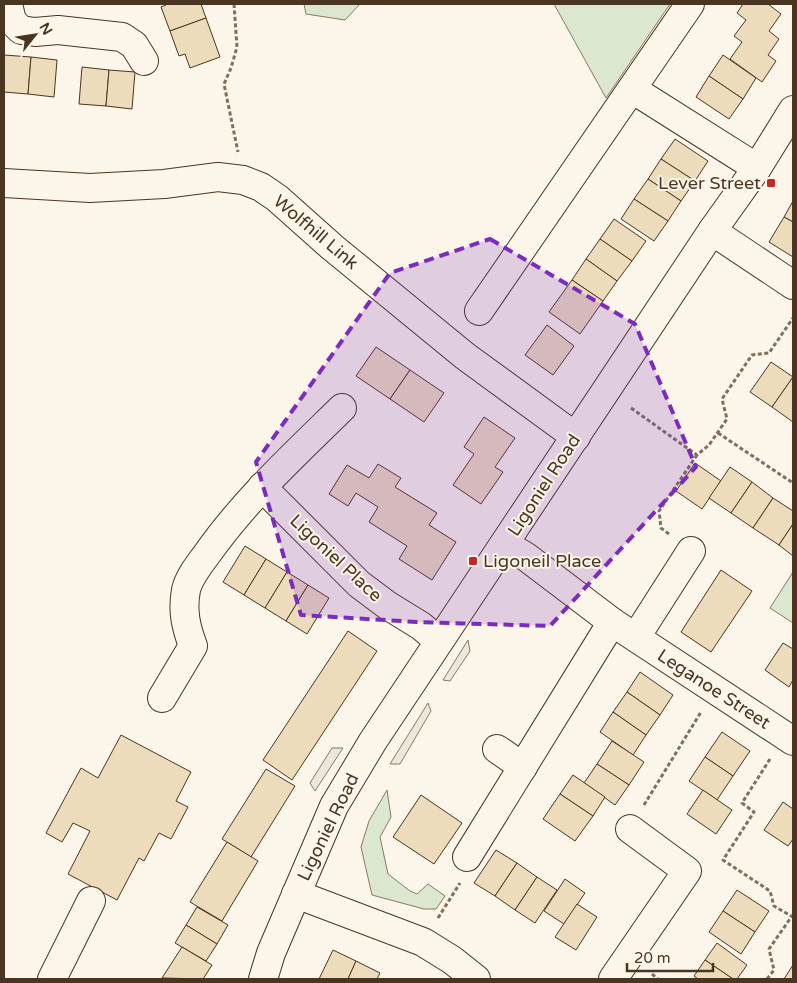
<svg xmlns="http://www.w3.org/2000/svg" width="797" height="983" font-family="'Varela Round',sans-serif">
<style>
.green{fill:#dce7d0;stroke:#887966}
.parking{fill:#ede7d9;stroke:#887966}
.building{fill:#ecdcbc;stroke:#4a3520}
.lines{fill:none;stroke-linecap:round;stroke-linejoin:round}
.minor-casing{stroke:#4a3520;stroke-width:30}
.path{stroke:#7f6f5c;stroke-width:3;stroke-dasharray:4 2.5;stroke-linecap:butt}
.minor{stroke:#fbf6e9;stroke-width:28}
.marked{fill:#7b2cbf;fill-opacity:0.2;stroke:#7b2cbf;stroke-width:4;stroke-dasharray:10 6;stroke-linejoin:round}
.poi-dot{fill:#c62828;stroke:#fbf6e9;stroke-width:2}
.labels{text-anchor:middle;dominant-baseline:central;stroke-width:4;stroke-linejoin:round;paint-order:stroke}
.poi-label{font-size:18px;fill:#4a3520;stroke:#fbf6e9;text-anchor:end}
.street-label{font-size:18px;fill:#4a3520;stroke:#fbf6e9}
</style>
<rect width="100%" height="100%" fill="#fbf6e9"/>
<g class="green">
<polygon points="304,4 360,4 345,20 306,14"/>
<polygon points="554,4 670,4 606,98"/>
<polygon points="793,572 793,623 770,608"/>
<polygon points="387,790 391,817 380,837 388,874 410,891 417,894 428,884 445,896 436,909 424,909 372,895 361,847 369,821"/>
</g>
<g class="parking">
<polygon points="468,640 470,651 450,681 443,680"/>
<polygon points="428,703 431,711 400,764 390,764"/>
<polygon points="332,748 343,748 315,791 310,783"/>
</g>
<g class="building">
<polygon points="166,4 201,4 206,18 170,31 161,7 166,5"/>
<polygon points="743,4 768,4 781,14 769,31 779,39 768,55 776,61 762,82 730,59 742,42 734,36 746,20 737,13"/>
<polygon points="206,18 220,57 190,68 185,54 179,56 170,31"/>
<polygon points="4,55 31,57 28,94 4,92"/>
<polygon points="723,55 756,78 743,99 709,76"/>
<polygon points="31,57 57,60 54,97 28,94"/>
<polygon points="82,67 109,70 106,106 79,104"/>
<polygon points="109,70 135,72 132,109 106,106"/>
<polygon points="709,76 743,99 729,119 696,97"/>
<polygon points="675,139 708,161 695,181 661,159"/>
<polygon points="661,159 695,181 681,201 648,179"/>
<polygon points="648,179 681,201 668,221 634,199"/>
<polygon points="634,199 668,221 654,241 621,219"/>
<polygon points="793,201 793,222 784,217"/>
<polygon points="784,217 793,222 793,257 769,242"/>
<polygon points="614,219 646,241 632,261 600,239"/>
<polygon points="600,239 632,261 617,281 586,259"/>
<polygon points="586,259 617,281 603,301 572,280"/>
<polygon points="572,280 603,301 580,334 549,312"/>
<polygon points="547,325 574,346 553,375 525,355"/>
<polygon points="376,347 410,370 390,399 356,376"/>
<polygon points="771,362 793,377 772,407 750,392"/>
<polygon points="410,370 444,393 424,422 390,399"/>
<polygon points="793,377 793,422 772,407"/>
<polygon points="484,417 515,438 495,467 503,472 481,504 453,485 474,454 464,447"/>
<polygon points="695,463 721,481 702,509 676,491"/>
<polygon points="378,464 401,478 395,487 437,513 429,525 456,542 432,580 399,559 407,546 369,522 378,507 356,493 348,506 329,494 347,465 369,478"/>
<polygon points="730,467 752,482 731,513 709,498"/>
<polygon points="752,482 773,498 753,528 731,513"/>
<polygon points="773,498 793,511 793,524 779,545 753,528"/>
<polygon points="793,524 793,556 779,545"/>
<polygon points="245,546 266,559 244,595 223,582"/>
<polygon points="266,559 287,572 265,608 244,595"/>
<polygon points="721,570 752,591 711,652 681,632"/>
<polygon points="287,572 308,585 286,621 265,608"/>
<polygon points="308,585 329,598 307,634 286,621"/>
<polygon points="348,631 377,651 292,780 263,760"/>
<polygon points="783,643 793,649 793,680 789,687 765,670"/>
<polygon points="640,672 673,695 660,715 627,692"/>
<polygon points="627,692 660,715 646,735 613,712"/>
<polygon points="613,712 646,735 633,755 600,732"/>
<polygon points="722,732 750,751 733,776 705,757"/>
<polygon points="121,735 191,772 176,801 188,807 171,839 159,833 144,861 139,858 117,900 68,874 90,831 73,823 62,842 46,833 81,768 98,778"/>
<polygon points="612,741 644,762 629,785 597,764"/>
<polygon points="705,757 733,776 717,800 689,781"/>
<polygon points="597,764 629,785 615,805 584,783"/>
<polygon points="266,769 295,786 251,857 222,839"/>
<polygon points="573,775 605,797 593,816 560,794"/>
<polygon points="703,790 732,810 716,834 687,814"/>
<polygon points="560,794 593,816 575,841 543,819"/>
<polygon points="421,795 462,823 434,864 393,837"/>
<polygon points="783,802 793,809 793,839 788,846 764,830"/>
<polygon points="227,842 258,861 222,921 190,902"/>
<polygon points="496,850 517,863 495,896 474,883"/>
<polygon points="517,863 537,877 515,910 495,896"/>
<polygon points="537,877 557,890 535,923 515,910"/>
<polygon points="565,879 585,893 564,924 544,911"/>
<polygon points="737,890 769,911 755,932 723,911"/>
<polygon points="577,904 597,917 576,950 555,937"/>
<polygon points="197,907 228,925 217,944 186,925"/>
<polygon points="723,911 755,932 741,954 709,932"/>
<polygon points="186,925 217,944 206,961 175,943"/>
<polygon points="717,943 747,965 737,979 733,979 705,960"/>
<polygon points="182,947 212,965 203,979 162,978"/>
<polygon points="333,950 356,961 348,979 319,979"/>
<polygon points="705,960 733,979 698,979 694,976"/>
<polygon points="356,961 380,973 377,979 348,979"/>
<polygon points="793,965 793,979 784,979"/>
</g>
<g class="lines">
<g class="minor-casing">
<g id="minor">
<polyline points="8,4 12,21 21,30 35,32 58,30 122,37 134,45 144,61"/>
<polyline points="632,89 757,168"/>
<polyline points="4,183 90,188 164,184 218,177 243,180 261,187 277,198 332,247 465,356 576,437"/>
<polyline points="712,231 793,285"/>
<polyline points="479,311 690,4"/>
<polyline points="262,487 359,584 387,605 421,626 439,641"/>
<polyline points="505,544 525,556 612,622 793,741"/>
<polyline points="636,637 691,551"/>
<path d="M162,698L193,646C186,627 182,611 186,590C189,577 199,565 207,554C245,500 294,455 342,408"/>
<polyline points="497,749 523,767"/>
<polyline points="467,857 612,622"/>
<polyline points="296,894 423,942 452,960 476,979"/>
<polyline points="52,979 91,901"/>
<polyline points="263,979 271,953 334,806 373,741 712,231 757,168 793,110"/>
<polyline points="613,979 687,871 630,829"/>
</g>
</g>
<g class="path">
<polyline points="234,4 237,47 231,68 224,84 238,152"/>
<polyline points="631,408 697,455 709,445 727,419 722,399 752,355 769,353 793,318"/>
<polyline points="718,433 793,483"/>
<polyline points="669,534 661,528 659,511 697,455"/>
<polyline points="770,759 742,803 754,812 723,860 770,891 774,906 793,917"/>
<polyline points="644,805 701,712"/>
<polyline points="438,918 460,883"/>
<polyline points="652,974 658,979"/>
<polyline points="767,979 774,970 769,949 792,916"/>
</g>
<use href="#minor" class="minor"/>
</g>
<path class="marked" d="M490,239L635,324L696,467L550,626L417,622L301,615L256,462L390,273Z"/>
<g class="poi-dot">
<rect x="766" y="178" width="10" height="10" rx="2.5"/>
<rect x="468" y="556" width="10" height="10" rx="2.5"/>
</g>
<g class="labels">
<g class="poi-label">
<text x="761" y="183">Lever Street</text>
<text x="483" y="561" text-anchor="start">Ligoneil Place</text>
</g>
<g class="street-label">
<text transform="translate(316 232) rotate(40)">Wolfhill Link</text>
<text transform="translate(544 485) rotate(-57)">Ligoniel Road</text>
<text transform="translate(336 558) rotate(43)">Ligoniel Place</text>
<text transform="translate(714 689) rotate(33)">Leganoe Street</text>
<text transform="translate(328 827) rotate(-64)">Ligoniel Road</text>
</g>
</g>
<rect width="797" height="983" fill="none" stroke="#4a3520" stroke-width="10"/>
<g transform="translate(35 35) rotate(60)" stroke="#fbf6e9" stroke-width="4" paint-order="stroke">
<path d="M0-4L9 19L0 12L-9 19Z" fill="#4a3520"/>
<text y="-8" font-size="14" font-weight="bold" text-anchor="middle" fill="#4a3520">N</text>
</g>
<path d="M627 963v8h86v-8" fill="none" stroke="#4a3520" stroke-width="2.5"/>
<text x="634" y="963" font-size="15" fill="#4a3520" stroke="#fbf6e9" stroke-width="4" paint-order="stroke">20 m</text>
</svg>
